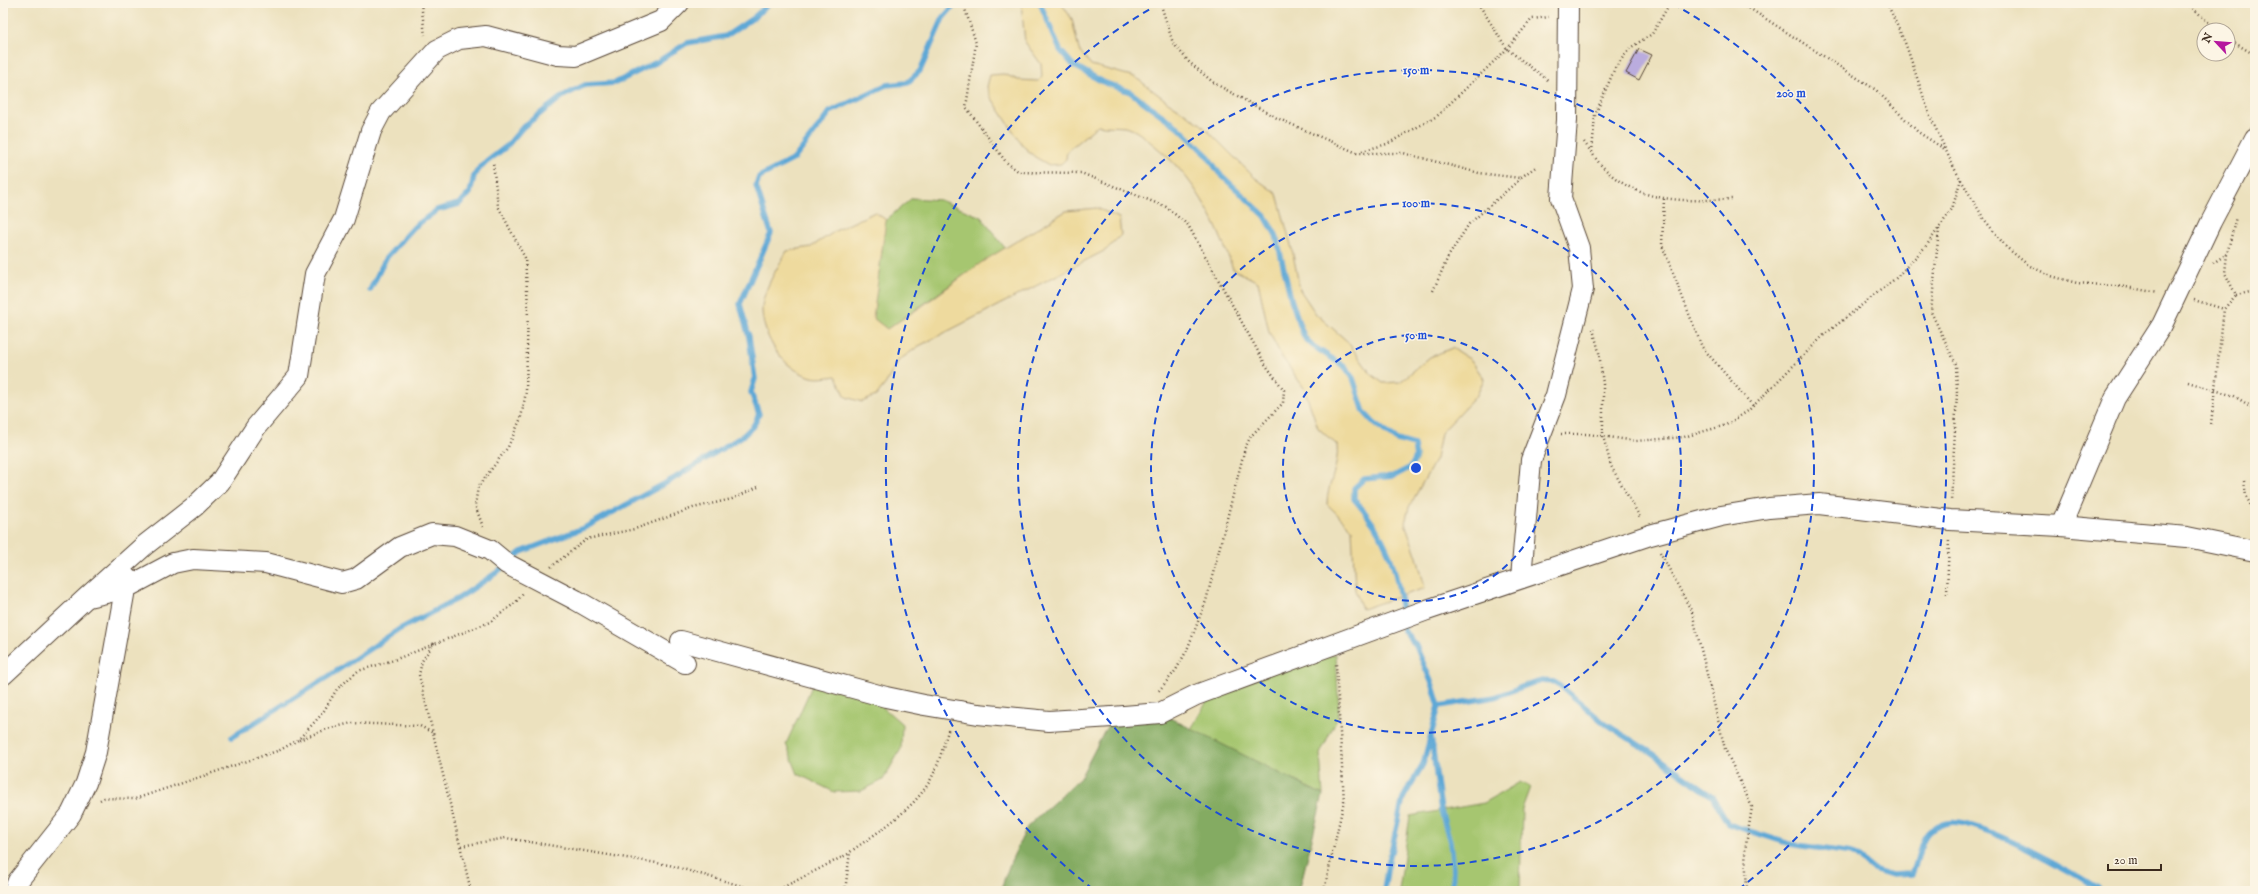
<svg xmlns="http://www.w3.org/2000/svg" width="2258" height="894" font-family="'IM FELL English',serif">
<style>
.green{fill:#a6c66f;stroke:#707846}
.forest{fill:#84ab62;stroke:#606a40}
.sand{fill:#eeda9e;stroke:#94825e}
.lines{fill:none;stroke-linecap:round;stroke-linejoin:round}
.stream{stroke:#5fa8d6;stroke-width:5.5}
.building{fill:#baacde}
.minor-casing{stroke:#564536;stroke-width:22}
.path{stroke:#564536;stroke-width:2.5;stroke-dasharray:1 3;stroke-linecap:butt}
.minor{stroke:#fff;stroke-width:20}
.ring{fill:none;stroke:#1d4ed8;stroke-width:2;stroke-dasharray:7 5}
.centre{fill:#1d4ed8;stroke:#fcf5e5;stroke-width:2}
.ring-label{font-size:12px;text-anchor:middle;font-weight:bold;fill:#1d4ed8;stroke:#fcf5e5;stroke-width:3;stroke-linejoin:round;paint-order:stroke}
</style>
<rect width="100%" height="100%" fill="#fcf5e5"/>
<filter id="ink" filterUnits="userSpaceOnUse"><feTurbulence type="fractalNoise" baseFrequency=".025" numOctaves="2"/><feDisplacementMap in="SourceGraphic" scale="8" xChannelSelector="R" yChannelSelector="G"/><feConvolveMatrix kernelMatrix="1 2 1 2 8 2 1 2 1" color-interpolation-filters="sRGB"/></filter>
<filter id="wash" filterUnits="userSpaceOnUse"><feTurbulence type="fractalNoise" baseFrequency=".012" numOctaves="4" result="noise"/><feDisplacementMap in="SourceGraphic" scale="16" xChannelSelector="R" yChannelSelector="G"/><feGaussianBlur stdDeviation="0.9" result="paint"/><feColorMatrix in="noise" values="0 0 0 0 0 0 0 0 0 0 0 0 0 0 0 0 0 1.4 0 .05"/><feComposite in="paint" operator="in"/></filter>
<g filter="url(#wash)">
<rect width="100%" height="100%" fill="#ece1be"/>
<g class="green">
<path d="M912,198L940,200L981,217L1005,248C964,273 927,303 887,329L873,318L886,220Z"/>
<polygon points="1336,654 1339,714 1320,754 1323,795 1191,729 1214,689"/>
<polygon points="812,686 870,696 902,724 901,749 883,780 861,791 834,792 798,774 786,744"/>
<polygon points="1520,782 1530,787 1522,809 1520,891 1399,891 1410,816 1484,803"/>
</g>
<polygon class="forest" points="1160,713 1323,795 1299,891 1000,891 1011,861 1027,827 1080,778 1112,717"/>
<g class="sand">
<path d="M1021,3H1061L1072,19L1079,50L1091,65L1135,77L1168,102L1201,124L1254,177L1277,194L1292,249L1300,290L1316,314L1347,341L1371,374L1383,383L1400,382L1430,357L1452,348L1471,360L1484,379L1477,395L1441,433L1436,459L1409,507L1405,523L1417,557L1425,588L1362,609L1355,590L1352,529L1327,504C1327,484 1340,466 1337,445L1318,428L1304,388L1282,357L1269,332L1258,282L1233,269C1215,219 1196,179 1154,145C1145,138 1136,129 1125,127C1116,126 1107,127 1098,125L1067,151L1066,159L1061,164L1049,165L1035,157L1023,146L991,97L987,87L990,75L1004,74L1018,80L1038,81L1042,77L1041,64L1025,42Z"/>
<path d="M1097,208L1119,218L1121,235L1106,250L919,346L898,361L886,383L876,396L862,402L846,397L836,376C829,377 819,379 812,377C783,370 763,338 762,310C762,291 778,267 787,251L811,247L837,230L875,212L886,220L873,318L887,329L921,307L982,262L1066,211Z"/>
</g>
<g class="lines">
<g class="stream">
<path d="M1040,3L1060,50L1073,65L1103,82L1130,92L1178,127L1207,155L1219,173L1265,216L1276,235L1291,299L1304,337L1313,346L1345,367L1353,378L1364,412L1374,423L1397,440L1414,445L1416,457L1411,467L1394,476L1364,479L1354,488V499C1386,535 1398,567 1402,615"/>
<polyline points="370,290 386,258 414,227 437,210 459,204 470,193 474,176 480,167 507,146 523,127 563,96 585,85 615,83 657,62 687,43 726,36 753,18 770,3"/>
<path d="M1439,706L1495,697L1538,681L1556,682L1604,723L1652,753L1712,796L1728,824L1790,844L1852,853L1873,869L1892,875L1912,874C1919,861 1919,838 1931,830C1935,828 1943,824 1948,823C1973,816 2078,874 2101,891"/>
<polyline points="1431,736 1441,811 1450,842 1453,869 1452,891"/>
<polyline points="232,737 329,676 398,630 459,598 496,573 521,552 586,527 673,479 744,435 754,425 759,414 751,392 755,379 749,337 740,304 771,233 756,186 759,177 794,159 830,112 886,85 907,83 920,71 943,18 956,3"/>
<polyline points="1384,891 1387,870 1403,798 1423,764 1439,706 1433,686 1416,646 1404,631 1403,624"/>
</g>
</g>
<g id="blocks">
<polygon class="building" points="1639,49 1652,55 1639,80 1626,73"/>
</g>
</g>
<g filter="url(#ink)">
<use href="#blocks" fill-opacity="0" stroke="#564536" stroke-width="1"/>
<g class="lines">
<g class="minor-casing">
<g id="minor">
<polyline points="2061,526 2115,398 2162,325 2211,222 2255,138"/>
<polyline points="1521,578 1531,460 1556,395 1583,289 1579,248 1561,198 1567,120 1568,3"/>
<polyline points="88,597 124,589 173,563 193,559 266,563 342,583 356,579 400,547 432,534 455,536 490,550 507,564 576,600 685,663"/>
<polyline points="681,641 886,697 924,705 978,714 1049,721 1112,717 1160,713 1196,695 1427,610 1650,535 1721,516 1769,508 1819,504 1950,520 2061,526 2187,537 2255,551"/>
<polyline points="3,675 86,598 145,545 195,506 220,482 256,427 299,376 315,274 344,219 371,131 381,112 437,50 459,39 486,36 558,55 576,56 661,21 679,3"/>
<polyline points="14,891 18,881 71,814 86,783 96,752 127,578"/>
</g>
</g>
<g class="path">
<polyline points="421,3 425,35"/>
<polyline points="963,3 976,43 966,107 1006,162 1019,172 1081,173 1166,207 1188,225 1265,364 1284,390 1283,403 1251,436 1245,448 1206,601 1187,650 1176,670 1157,693"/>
<polyline points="1478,3 1507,49 1549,81"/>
<polyline points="1734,3 1749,8 1876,90 1918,132 1946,150"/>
<polyline points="1887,3 1906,45 1930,116 1954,168 1984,219 2006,247 2028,265 2051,276 2077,283 2126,287 2158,293"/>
<polyline points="2187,3 2217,30"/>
<polyline points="1161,5 1173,43 1189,62 1214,83 1277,118 1357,153 1403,153 1479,173 1520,178 1537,166"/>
<polyline points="2228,39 2255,55"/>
<path d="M1584,142C1591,151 1597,162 1605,169C1641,205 1687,201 1733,199"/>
<polyline points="1362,151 1387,144 1437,116 1507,49 1532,19 1549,17"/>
<polyline points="1592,152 1595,115 1615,68 1630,48 1652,34 1670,3"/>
<polyline points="1664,199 1662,245 1702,347 1753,406"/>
<polyline points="1939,229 1931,312 1956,364 1957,393 1951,502"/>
<polyline points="2213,263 2227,254"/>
<polyline points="1433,291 1448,257 1469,224 1520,179"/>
<polyline points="2236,295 2255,291"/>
<polyline points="2194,300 2224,309 2236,295 2225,273 2227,254 2236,217"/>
<polyline points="1593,329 1599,352 1603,384 1603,436 1611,466 1641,519"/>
<polyline points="2188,382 2234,396 2255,409"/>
<polyline points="2211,424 2224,309"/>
<polyline points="1561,434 1588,434 1636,441 1684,437 1726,425 1748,411 1824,335 1896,278 1927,245 1952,209 1961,179"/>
<polyline points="2244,481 2246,496 2255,514"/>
<polyline points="483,527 475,505 478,487 508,447 521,418 526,392 528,306 525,258 498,206 493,163"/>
<polyline points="1660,552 1692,612 1725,749 1752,807 1745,851 1747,891"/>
<polyline points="551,567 587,539 635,529 693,508 732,499 758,487"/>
<polyline points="1947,594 1949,539"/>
<polyline points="434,643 422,661 419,675 471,891"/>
<polyline points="299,740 327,729 352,723 420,726 433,733"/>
<polyline points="100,800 104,798 135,799 280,750 298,740 322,714 337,689 358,671 394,660 490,622 515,603 523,594"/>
<polyline points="461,846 506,838 669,865 759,891"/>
<polyline points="776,891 850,853"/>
<path d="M845,891L850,852C879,831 917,808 933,775C940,760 944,743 949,728"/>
<polyline points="1324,891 1344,801 1336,664"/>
</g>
<use href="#minor" class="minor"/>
</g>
</g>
<g class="ring">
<circle cx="1416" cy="468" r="133"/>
<circle cx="1416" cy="468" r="265"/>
<circle cx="1416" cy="468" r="398"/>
<path d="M1093 889A531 531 0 0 1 1159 4M1673 4A531 531 0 0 1 1739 889"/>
</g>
<circle cx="1416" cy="468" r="6" class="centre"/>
<g class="ring-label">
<text x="1416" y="74">150 m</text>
<text x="1791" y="97">200 m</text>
<text x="1416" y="207">100 m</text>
<text x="1416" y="339">50 m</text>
</g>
<rect width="2258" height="894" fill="none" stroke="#fcf5e5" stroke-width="16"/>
<g transform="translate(2216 42) rotate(296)"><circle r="19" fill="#fcf5e5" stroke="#afa495"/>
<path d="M0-3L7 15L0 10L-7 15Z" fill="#b5179e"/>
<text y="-6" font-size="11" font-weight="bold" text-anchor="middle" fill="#3b2a1e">N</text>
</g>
<path d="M2108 864v6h53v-6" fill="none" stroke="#3b2a1e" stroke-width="2"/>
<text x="2114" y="864" font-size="12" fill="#3b2a1e" stroke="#fcf5e5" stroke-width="3" paint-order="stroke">20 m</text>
</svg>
